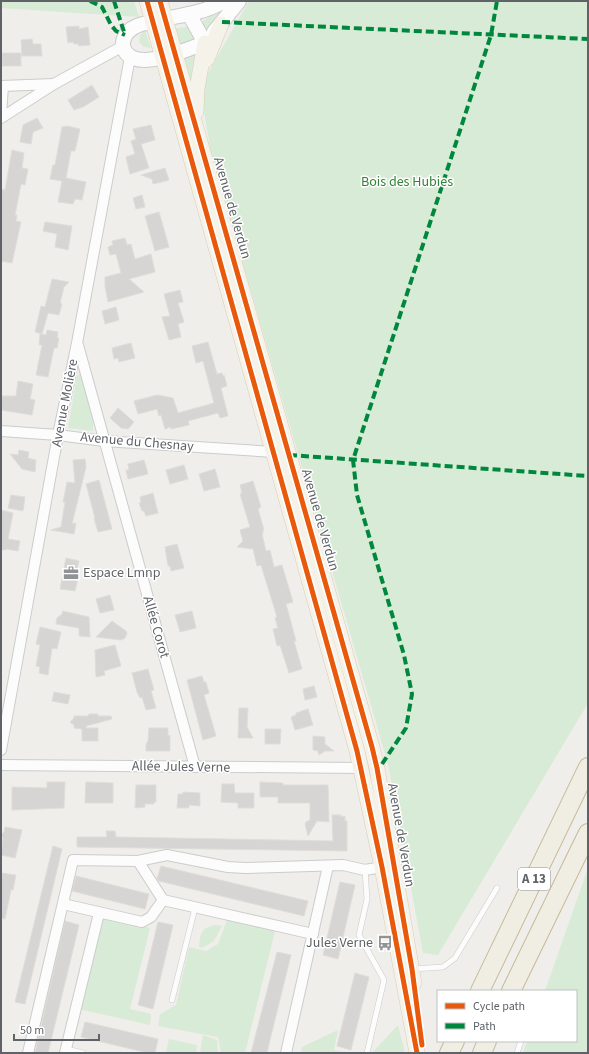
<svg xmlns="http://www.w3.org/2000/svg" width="589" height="1054" font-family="'Source Sans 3',sans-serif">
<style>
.green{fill:#d8ebd6}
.building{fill:#d6d5d3;stroke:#deddd9}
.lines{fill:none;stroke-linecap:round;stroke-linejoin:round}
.service-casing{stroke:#cbcccc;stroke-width:6}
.minor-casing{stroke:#cbcccc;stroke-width:12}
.secondary-casing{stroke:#cacacb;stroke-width:16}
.primary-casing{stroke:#d7ceb8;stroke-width:16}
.motorway-casing{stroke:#c8b996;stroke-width:20}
.service{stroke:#fdfcfc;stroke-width:5}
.minor{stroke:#fdfcfc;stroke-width:10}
.secondary{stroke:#fdfcfc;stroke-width:14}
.primary{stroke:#f4f2e9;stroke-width:15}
.motorway{stroke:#f0ede3;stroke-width:18}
.quiet{stroke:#00873e;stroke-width:4;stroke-dasharray:8 4;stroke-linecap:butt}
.cycleway-casing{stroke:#fff;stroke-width:8}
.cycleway{stroke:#e8590c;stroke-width:5}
.labels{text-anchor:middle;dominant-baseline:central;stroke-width:3;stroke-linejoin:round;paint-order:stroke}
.shield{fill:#fff;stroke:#8f9295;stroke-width:1}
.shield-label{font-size:13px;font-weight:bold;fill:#5f6368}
.park-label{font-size:14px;fill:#348238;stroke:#fff}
.street-label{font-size:14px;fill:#5f6368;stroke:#fff}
.poi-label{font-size:14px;fill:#5f6368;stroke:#fff;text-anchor:start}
</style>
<rect width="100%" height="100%" fill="#efeeea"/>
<g class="green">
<polygon points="1,1 134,1 139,17 1,8"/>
<polygon points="249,1 588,1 588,703 438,955 423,953 388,764 211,153 200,87"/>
<polygon points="221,10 206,33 201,22"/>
<polygon points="190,26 197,40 179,45 174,29"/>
<polygon points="145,30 151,48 144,47 139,42 140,35"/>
<polygon points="200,52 191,87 181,57"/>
<polygon points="81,372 93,422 93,431 68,428 77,376"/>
<polygon points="588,868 588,1053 523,1053 527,1041 576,1041 576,991 545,991"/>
<polygon points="102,917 150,928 130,1009 151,1014 150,1025 79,1009"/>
<polygon points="227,920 275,931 245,1053 221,1053 218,1037 158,1026 160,1014 176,1005 189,947 206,951 218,944"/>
<path d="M215,925L222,926L214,941L202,948L199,947C200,933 201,928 215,925Z"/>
<polygon points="398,1025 405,1053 372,1053"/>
<polygon points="338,1030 334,1050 349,1053 301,1053 302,1047"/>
<polygon points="203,1035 217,1040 218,1053 200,1053"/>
<polygon points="169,1039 197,1045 196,1053 166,1053"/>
</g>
<g class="building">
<polygon points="79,26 79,29 88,27 90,45 79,46 78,44 74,44 73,42 68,43 66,27"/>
<polygon points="32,39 33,44 41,44 42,56 22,56 21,40"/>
<rect x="2" y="53" width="19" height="13"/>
<polygon points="92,85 99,97 83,107 74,110 68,100"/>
<polygon points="37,118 43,128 33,132 31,144 20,142 23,125"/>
<polygon points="151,125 155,140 141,144 149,168 130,174 126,157 135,154 131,141 136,139 133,129"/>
<polygon points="67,126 80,129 75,151 71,151 66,178 86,182 82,200 75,199 73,204 58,202 62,181 50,179 53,165 55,165 62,127"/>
<polygon points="12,150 24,153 22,168 28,169 25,185 21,184 15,215 17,215 16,221 21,222 12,263 1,261 1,189 5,190"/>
<polygon points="165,168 169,180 166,181 153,184 152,179 141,175"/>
<polygon points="142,195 145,207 136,209 133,198"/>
<polygon points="159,212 169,247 155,251 145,216"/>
<polygon points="45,222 72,226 68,250 55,247 57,234 43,231"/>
<polygon points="125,238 127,245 131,244 135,259 151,254 155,272 129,279 144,292 108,302 105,286 105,277 121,273 116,254 110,255 108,247 113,245 112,241"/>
<polygon points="52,279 69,282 64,287 60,303 62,304 59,315 48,313 42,334 35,332 41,306 45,307"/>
<polygon points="180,290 183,302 178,303 184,322 178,324 181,337 169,340 162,317 170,316 164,294"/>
<polygon points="116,307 119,320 105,324 102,311"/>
<polygon points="47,330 58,332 57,338 59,338 57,348 54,348 48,377 36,375 42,345 39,345 40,334 46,335"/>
<polygon points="208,342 217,374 222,373 223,376 224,375 227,386 221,388 228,416 220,418 218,413 188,421 189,425 171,429 170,427 165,429 161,415 159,416 157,409 138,414 134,401 157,395 173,398 178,413 214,403 203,361 196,363 192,346"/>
<polygon points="131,343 135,358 119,362 118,358 114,359 112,348"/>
<polygon points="18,381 33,384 30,399 35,400 32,415 1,410 2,396 16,396"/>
<polygon points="118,408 134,422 128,429 121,428 110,418"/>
<polygon points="19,450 29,452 28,458 36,460 35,472 22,469 10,454 18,455"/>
<polygon points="85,459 86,467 72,524 76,523 74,534 51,530 61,527 65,502 63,502 67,482 75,483 73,460"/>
<polygon points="144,460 148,474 128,479 126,470 129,470 128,464"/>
<polygon points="184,465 188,479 170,484 166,470"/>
<polygon points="215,469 220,487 204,491 199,474"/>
<polygon points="99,480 112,529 98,532 94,518 95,518 86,484"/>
<polygon points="253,481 261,507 258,509 264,530 263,530 263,534 262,534 266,551 270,550 274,567 282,565 293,602 286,604 296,641 294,641 302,669 289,673 280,645 277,646 273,629 278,628 275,618 277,617 261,565 257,566 253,549 237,547 243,541 240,530 250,527 240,494 242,493 240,485"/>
<polygon points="153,493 158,513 146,516 144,511 142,511 139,503 141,502 140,497"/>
<polygon points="11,495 25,497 23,511 8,508"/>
<polygon points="1,510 13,513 8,539 20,541 18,551 6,549 5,550 1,550"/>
<polygon points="177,544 184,568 171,571 170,566 168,566 165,547"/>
<polygon points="66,558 79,561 76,573 79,574 75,591 60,589"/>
<polygon points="110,595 114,610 100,613 96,599"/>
<polygon points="63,611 89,617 90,637 79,636 79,628 56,624 57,618 62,614"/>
<polygon points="192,611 196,628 180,632 175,615"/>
<polygon points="112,621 126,631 127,633 125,638 121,640 96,637"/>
<polygon points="40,627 61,632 57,649 52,648 48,675 39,673 40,667 36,666 40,645 36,644"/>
<polygon points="115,645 121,666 104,671 105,675 96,677 95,650"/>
<polygon points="148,669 154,690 151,691 156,708 146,710 142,697 140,698 137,692 132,673"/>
<polygon points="202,676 204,682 206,682 209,693 204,695 216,736 203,740 187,680"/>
<polygon points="314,686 317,697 305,700 303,689"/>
<polygon points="54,692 70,695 68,704 52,701"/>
<polygon points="239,708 248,708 247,727 253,738 238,738"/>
<polygon points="308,709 313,725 295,730 291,717 296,715 296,713"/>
<polygon points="89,714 98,714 98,716 111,716 112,719 86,726 86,728 98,728 98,741 82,741 82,729 74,728 74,725 70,722 74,718 74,716 88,716"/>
<polygon points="149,728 168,728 168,736 170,735 170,751 146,751 146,744 148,741"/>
<polygon points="265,729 281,729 280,744 265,744"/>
<polygon points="313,736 325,737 325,744 334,751 325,751 319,755 318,751 313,750"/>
<polygon points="47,782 65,782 64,808 12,810 12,787 47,788"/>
<polygon points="86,782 113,783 113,803 85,803"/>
<polygon points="260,782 283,783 283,785 328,785 329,822 317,821 308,836 305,824 306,822 310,820 310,803 278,803 278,797 260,797"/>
<polygon points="222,784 234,784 235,793 254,793 254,808 238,808 238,803 221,802"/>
<polygon points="136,785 156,785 156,802 154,802 154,804 145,804 145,807 135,808"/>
<polygon points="183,792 200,793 200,806 189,805 189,808 177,808 178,794 183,794"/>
<polygon points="332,815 341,815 341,817 345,816 345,821 347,821 347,851 77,847 77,837 107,837 106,831 115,831 116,837 333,841"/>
<polygon points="5,827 22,830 15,858 1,855 3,838 1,835 4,832"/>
<polygon points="53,846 62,849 25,1004 15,1002"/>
<polygon points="161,866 308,901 304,916 159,881 157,879"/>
<polygon points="1,873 16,875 13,890 11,890 5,919 1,918"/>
<polygon points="76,876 149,894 145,909 72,891"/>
<polygon points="340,882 355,885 338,959 323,955"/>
<polygon points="65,921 79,925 48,1053 35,1053"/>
<polygon points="158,922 173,925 153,1009 138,1005"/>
<polygon points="277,952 291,955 269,1044 267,1053 251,1053"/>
<polygon points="355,973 369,977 351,1050 337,1046"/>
<polygon points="85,1022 158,1039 155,1053 148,1053 81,1037"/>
</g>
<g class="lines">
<g class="service-casing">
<g id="service">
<polyline points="365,870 367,899 359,935 384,980 367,1053"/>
<polyline points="413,969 443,967 455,958 497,888"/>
<polyline points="172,1000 195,908"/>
<polyline points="66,1049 83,1053"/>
<polyline points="517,1053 521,1041"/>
</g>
</g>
<g class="minor-casing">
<g id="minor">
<polyline points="1,86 54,84"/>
<polyline points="1,115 3,86"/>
<polyline points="1,118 54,84 123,46"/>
<polyline points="78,345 195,767"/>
<polyline points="1,431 58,435 104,441 274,452"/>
<polyline points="1,750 58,435 77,343 130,57"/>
<polyline points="1,765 361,768"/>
<polyline points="138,861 163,900"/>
<polyline points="63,904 142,922 151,917 163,900 313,934"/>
<polyline points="28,1053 73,860 138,861 167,855 228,867 245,868 343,865 365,870 382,867"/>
<polyline points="65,1053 99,913"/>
<polyline points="286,1053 328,866"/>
</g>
</g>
<g class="secondary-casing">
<g id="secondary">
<polyline points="189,14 205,43"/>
<polyline points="214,32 239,1"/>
<path d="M205,43C187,49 130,76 123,46C122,39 127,31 133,28C137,25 142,24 147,23C165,18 183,16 201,11C209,9 218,4 226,1"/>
</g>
</g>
<g class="primary-casing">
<g id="primary">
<polyline points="147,1 357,751 382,867 417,1053"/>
<polyline points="160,1 372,747 377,768 414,983"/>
<polyline points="207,59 221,24"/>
<polyline points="196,112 197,89 205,43"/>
</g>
</g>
<g class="motorway-casing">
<g id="motorway">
<polyline points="480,991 588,767"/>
<polyline points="511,991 588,833"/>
<polyline points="449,1053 455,1041"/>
<polyline points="482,1053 487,1041"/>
</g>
</g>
<use href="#service" class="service"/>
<use href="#minor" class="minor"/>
<use href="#secondary" class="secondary"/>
<use href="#primary" class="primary"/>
<use href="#motorway" class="motorway"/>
<g class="quiet">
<polyline points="90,1 102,7 111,25 116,31 125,35"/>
<polyline points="114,1 125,35"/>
<polyline points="222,22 588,39"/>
<polyline points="289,455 588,476"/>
<polyline points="382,764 406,728 412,694 404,655 357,495 353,460 491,35 497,1"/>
</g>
<g class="cycleway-casing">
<g id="cycleway">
<polyline points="147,1 357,751 382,867 417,1053"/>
<polyline points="160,1 372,747 377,768 412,969 422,1045"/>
</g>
</g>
<use href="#cycleway" class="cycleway"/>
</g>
<defs>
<g id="office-bare" transform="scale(1.2)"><path d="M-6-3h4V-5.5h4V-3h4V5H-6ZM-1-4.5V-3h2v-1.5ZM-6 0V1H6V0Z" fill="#919496" stroke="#fff" stroke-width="2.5" paint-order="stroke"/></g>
<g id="bus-bare" transform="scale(1.2)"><path d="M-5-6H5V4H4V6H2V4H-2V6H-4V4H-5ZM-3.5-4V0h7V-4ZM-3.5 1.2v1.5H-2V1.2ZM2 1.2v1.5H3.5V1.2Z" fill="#919496" stroke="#fff" stroke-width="2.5" paint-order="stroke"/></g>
</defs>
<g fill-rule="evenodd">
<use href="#office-bare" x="71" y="573"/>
<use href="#bus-bare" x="385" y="943"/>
</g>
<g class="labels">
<rect class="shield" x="518" y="868" width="32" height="22" rx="3"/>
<g class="shield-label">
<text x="534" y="879">A 13</text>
</g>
<g class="park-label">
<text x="407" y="182">Bois des Hubies</text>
</g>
<g class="street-label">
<text transform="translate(232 208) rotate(74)">Avenue de Verdun</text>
<text transform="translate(65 403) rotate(-79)">Avenue Molière</text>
<text transform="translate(137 442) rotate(5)">Avenue du Chesnay</text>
<text transform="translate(320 520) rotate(74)">Avenue de Verdun</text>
<text transform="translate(156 627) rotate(74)">Allée Corot</text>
<text transform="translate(181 767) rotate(1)">Allée Jules Verne</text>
<text transform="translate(401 835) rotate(80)">Avenue de Verdun</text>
</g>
<g class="poi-label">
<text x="83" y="573">Espace Lmnp</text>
<text x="373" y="943" text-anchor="end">Jules Verne</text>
</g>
</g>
<rect width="589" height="1054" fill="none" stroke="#5f6368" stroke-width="4"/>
<rect x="437" y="990" width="140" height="52" fill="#ffffff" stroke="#bfc1c3"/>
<rect x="445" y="1003" width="20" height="6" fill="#e8590c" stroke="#bfc1c3"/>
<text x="473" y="1010" font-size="12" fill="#5f6368">Cycle path</text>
<rect x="445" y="1023" width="20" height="6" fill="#00873e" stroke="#bfc1c3"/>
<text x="473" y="1030" font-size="12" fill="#5f6368">Path</text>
<path d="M14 1034v6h85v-6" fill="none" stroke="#5f6368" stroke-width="2"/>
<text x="20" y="1034" font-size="12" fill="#5f6368" stroke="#ffffff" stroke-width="3" paint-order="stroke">50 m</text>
</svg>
